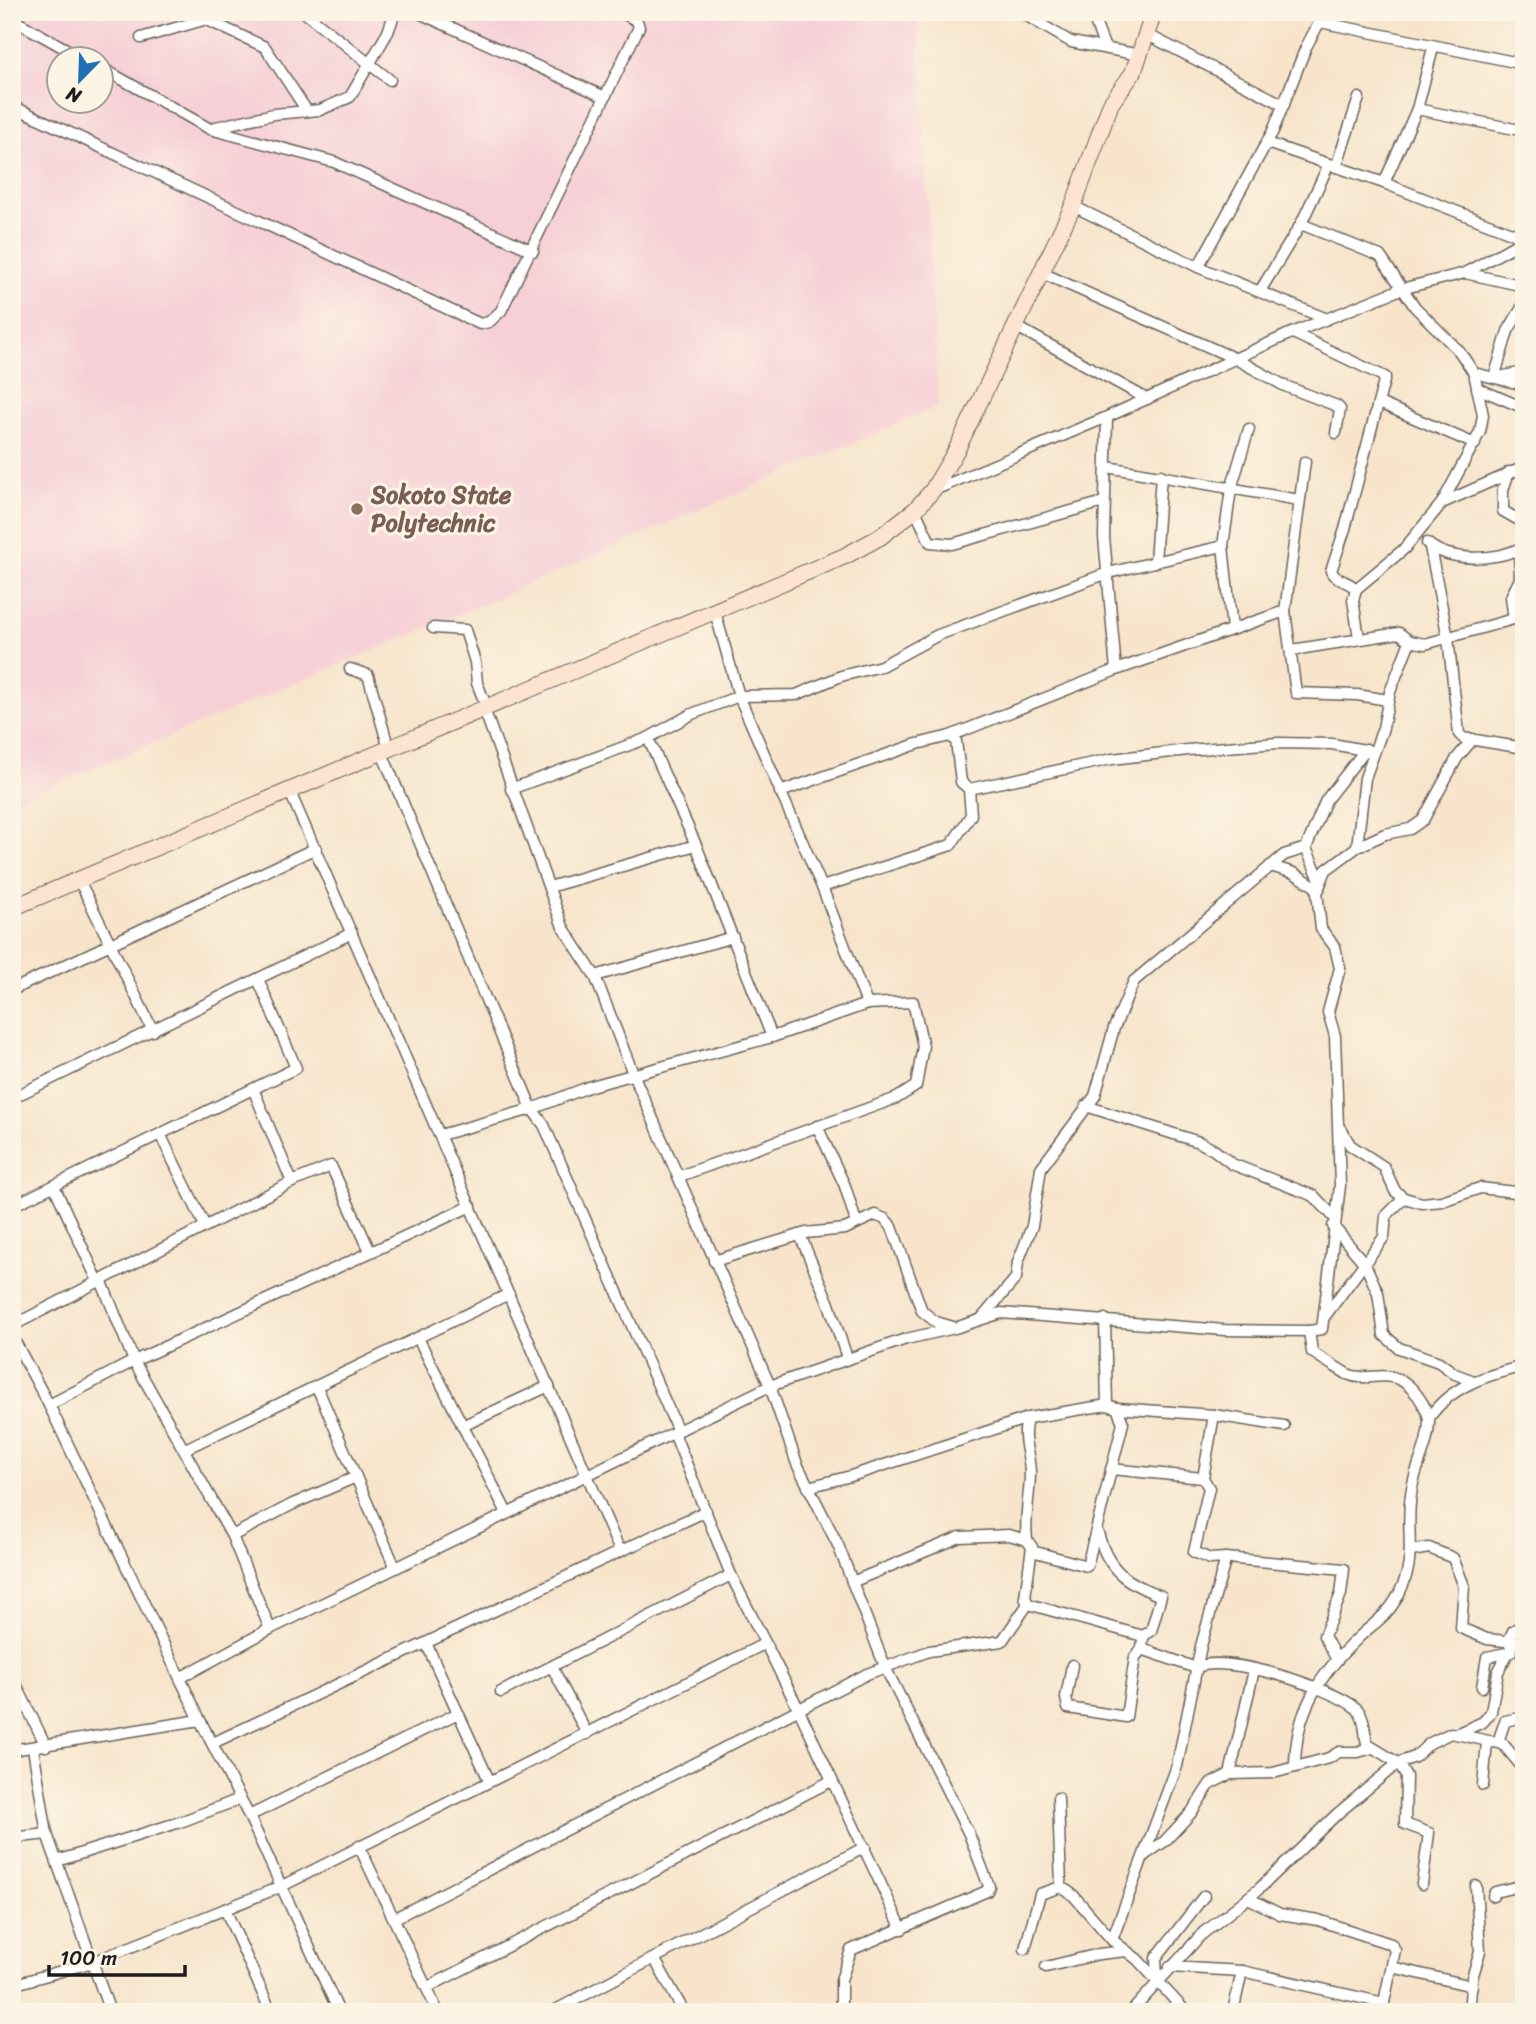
<svg xmlns="http://www.w3.org/2000/svg" width="1536" height="2024" font-family="Sriracha,sans-serif">
<style>
.built{fill:#f6cfd7;fill-rule:evenodd}
.lines{fill:none;stroke-linecap:round;stroke-linejoin:round}
.street-casing{stroke:#696259;stroke-width:13}
.secondary-casing{stroke:#696259;stroke-width:18}
.street{stroke:#fff;stroke-width:10}
.secondary{stroke:#fde4d1;stroke-width:16}
.education-dot{fill:#8d6e63;stroke:#fcf5e5;stroke-width:2.5}
.labels{text-anchor:middle;dominant-baseline:central;stroke-width:6;stroke-linejoin:round;paint-order:stroke}
.education-label{font-size:24px;font-weight:bold;fill:#785e54;stroke:#fcf5e5;text-anchor:start}
</style>
<rect width="100%" height="100%" fill="#fcf5e5"/>
<filter id="ink" filterUnits="userSpaceOnUse"><feTurbulence type="fractalNoise" baseFrequency=".0143" numOctaves="2"/><feDisplacementMap in="SourceGraphic" scale="14" xChannelSelector="R" yChannelSelector="G"/><feConvolveMatrix kernelMatrix="1 2 1 2 8 2 1 2 1" color-interpolation-filters="sRGB"/></filter>
<filter id="wash" filterUnits="userSpaceOnUse"><feTurbulence type="fractalNoise" baseFrequency=".00686" numOctaves="4" result="noise"/><feDisplacementMap in="SourceGraphic" scale="28" xChannelSelector="R" yChannelSelector="G"/><feGaussianBlur stdDeviation="1.57" result="paint"/><feColorMatrix in="noise" values="0 0 0 0 0 0 0 0 0 0 0 0 0 0 0 0 0 1.4 0 .05"/><feComposite in="paint" operator="in"/></filter>
<g filter="url(#wash)">
<rect width="100%" height="100%" fill="#f7e4cb"/>
<path class="built" d="M12,12H918L938,406L465,612L12,802ZM60,60H102V102H60Z"/>
</g>
<g filter="url(#ink)">
<g class="lines">
<g class="street-casing">
<g id="street">
<polyline points="102,12 102,13"/>
<polyline points="190,12 265,47 307,111"/>
<polyline points="304,12 390,80"/>
<polyline points="417,12 605,97"/>
<polyline points="1020,12 1071,42 1140,55"/>
<polyline points="1091,12 1105,48"/>
<polyline points="12,19 86,60"/>
<polyline points="1320,22 1524,64"/>
<polyline points="1148,35 1284,105"/>
<polyline points="141,38 231,12"/>
<polyline points="102,68 210,129 334,162 533,251"/>
<polyline points="12,106 480,324 489,322 501,311 639,27 637,21 621,12"/>
<polyline points="1417,109 1524,131"/>
<polyline points="216,127 274,114 320,110 350,97 388,32 395,12"/>
<polyline points="1267,143 1384,183 1524,238"/>
<polyline points="1336,167 1359,98"/>
<polyline points="1384,183 1417,109 1433,48"/>
<polyline points="1073,206 1198,267 1327,319"/>
<polyline points="1301,224 1380,256 1415,307 1459,351 1474,373 1483,415 1480,432 1442,503"/>
<polyline points="1198,267 1273,131 1306,47 1325,12"/>
<polyline points="1042,273 1236,359 1285,386 1337,406 1340,409 1336,433"/>
<polyline points="1465,273 1524,286"/>
<polyline points="1260,291 1301,224 1329,164"/>
<polyline points="1524,304 1508,331 1494,378 1524,372"/>
<polyline points="1017,327 1147,399"/>
<path d="M1293,333L1385,377L1345,529L1331,571C1334,580 1349,581 1356,589"/>
<polyline points="1474,373 1524,385"/>
<polyline points="1477,388 1524,408"/>
<polyline points="1379,403 1475,444"/>
<polyline points="1107,417 1104,537 1116,670"/>
<polyline points="1305,462 1285,611 1296,693 1357,695 1388,700"/>
<polyline points="1107,467 1299,500"/>
<polyline points="1509,472 1503,490 1503,511 1524,523"/>
<polyline points="932,491 1107,417 1287,335 1401,289 1465,273 1524,240"/>
<polyline points="915,510 930,542 952,544 1104,502"/>
<path d="M1427,543C1450,563 1499,561 1524,546"/>
<polyline points="1430,547 1448,638 1459,734 1463,738 1524,748"/>
<polyline points="1155,562 1161,475"/>
<polyline points="1514,619 1511,597 1520,579 1519,549"/>
<polyline points="433,628 465,630 475,662 477,683 487,708"/>
<polyline points="1232,629 1223,546 1231,489 1249,429"/>
<polyline points="1359,638 1353,600 1356,589 1404,549 1442,503 1524,467"/>
<polyline points="1292,650 1399,633 1410,641 1425,644 1524,616"/>
<polyline points="350,669 368,675 389,749"/>
<polyline points="484,709 563,927 595,976 634,1076 770,1386 797,1464 838,1545 885,1667 969,1834 989,1886 987,1891 851,1950 841,1980 841,2012"/>
<polyline points="950,736 1116,670 1285,611"/>
<polyline points="648,738 696,845 772,1037"/>
<polyline points="382,753 532,1109 544,1125 678,1431"/>
<polyline points="511,789 648,738 692,714 739,696 796,695 841,676 881,666 938,635 1108,573 1223,546"/>
<polyline points="969,789 1112,759 1188,750 1277,743 1332,744 1370,751"/>
<polyline points="290,792 620,1551"/>
<polyline points="780,792 917,744 950,736 956,741 961,782 969,789 971,815 951,845 822,887"/>
<polyline points="1357,847 1365,778 1383,728 1390,692 1410,641"/>
<polyline points="1306,848 1321,882"/>
<polyline points="1270,866 1294,873 1319,889"/>
<polyline points="79,880 153,1031"/>
<polyline points="549,887 696,845"/>
<polyline points="595,976 733,937"/>
<polyline points="12,990 316,848"/>
<polyline points="254,1091 292,1182 331,1166 370,1251"/>
<polyline points="12,1098 352,933"/>
<polyline points="1086,1106 1199,1142 1214,1150 1232,1164 1314,1196 1334,1217"/>
<polyline points="1339,1125 1350,1145 1384,1167 1395,1191 1404,1198 1422,1203 1442,1201 1480,1188 1524,1193"/>
<polyline points="817,1126 845,1186 856,1222"/>
<polyline points="440,1135 532,1109 591,1086 772,1037 867,1004"/>
<polyline points="161,1136 205,1226"/>
<polyline points="680,1176 897,1098 916,1086 923,1046 913,1002 867,1004 822,887 739,696 715,612"/>
<polyline points="54,1186 98,1281"/>
<polyline points="12,1206 296,1068 258,979"/>
<polyline points="1333,1226 1365,1264 1378,1293 1384,1335 1399,1348 1439,1362 1455,1374 1474,1381"/>
<polyline points="800,1235 829,1304 847,1358"/>
<polyline points="714,1261 806,1233 845,1229 875,1215 885,1219 892,1227 922,1311 936,1322 953,1327"/>
<polyline points="101,1280 134,1361 232,1536 270,1629"/>
<polyline points="1325,1316 1384,1237 1386,1216 1404,1198"/>
<polyline points="982,1318 1016,1278 1018,1262 1032,1226 1041,1168 1095,1096 1114,1028 1134,981 1284,855 1306,848 1326,800 1366,749"/>
<polyline points="12,1326 292,1182"/>
<polyline points="12,1336 49,1405 200,1720 249,1816 339,2012"/>
<polyline points="418,1338 507,1513"/>
<polyline points="317,1387 395,1567"/>
<polyline points="49,1405 134,1361 471,1206"/>
<polyline points="1117,1408 1214,1415 1203,1478"/>
<polyline points="1214,1415 1284,1426"/>
<path d="M1429,1418C1451,1385 1488,1375 1524,1366"/>
<polyline points="462,1426 549,1386"/>
<polyline points="674,1433 731,1575 799,1710 902,1929"/>
<polyline points="185,1449 509,1294"/>
<polyline points="1111,1469 1203,1478 1209,1488 1194,1552 1210,1559 1226,1558"/>
<polyline points="808,1487 851,1476 1028,1418 1107,1405 1105,1319"/>
<path d="M1098,1533C1108,1571 1127,1583 1161,1596L1151,1631L1143,1636"/>
<polyline points="232,1536 293,1504 356,1477"/>
<path d="M1027,1540C1024,1516 1030,1496 1030,1473C1030,1455 1020,1436 1028,1418"/>
<polyline points="1032,1551 1087,1566 1123,1423 1117,1408 1107,1405"/>
<polyline points="1411,1551 1429,1548 1453,1558 1464,1586 1461,1628 1487,1639 1514,1642 1498,1672 1491,1712 1483,1722 1458,1733"/>
<polyline points="852,1582 960,1537 1009,1535 1027,1540 1032,1547 1025,1597 1028,1604"/>
<polyline points="1508,1642 1513,1631 1524,1623"/>
<polyline points="426,1643 489,1780"/>
<polyline points="1072,1665 1066,1698 1068,1708 1126,1717 1135,1657 1142,1649"/>
<polyline points="552,1667 587,1734"/>
<polyline points="12,1676 46,1746"/>
<polyline points="180,1678 270,1629 770,1386 906,1339 955,1328 1001,1313 1225,1330 1309,1331"/>
<polyline points="1482,1687 1487,1657 1511,1652"/>
<polyline points="501,1692 731,1575"/>
<polyline points="1498,1742 1505,1721 1524,1717"/>
<polyline points="213,1743 706,1511"/>
<polyline points="33,1748 47,1834 110,2012"/>
<polyline points="12,1750 200,1720"/>
<path d="M1295,1767C1295,1712 1319,1675 1358,1638C1370,1626 1386,1617 1395,1601C1421,1558 1403,1532 1412,1488C1416,1465 1429,1445 1429,1421C1429,1412 1419,1396 1412,1389C1390,1365 1369,1384 1347,1374C1344,1372 1314,1354 1312,1352L1309,1331L1322,1329L1340,1186L1335,1036L1328,1012L1340,968L1335,947L1321,929L1317,892L1326,870L1357,847L1385,834L1410,829L1423,820L1457,758L1473,739"/>
<polyline points="1230,1774 1254,1670"/>
<polyline points="1483,1785 1487,1742"/>
<polyline points="1058,1798 1061,1887 1073,1895 1112,1940 1137,1959 1186,2012"/>
<polyline points="249,1816 458,1713"/>
<polyline points="12,1838 47,1834"/>
<polyline points="359,1846 438,2012"/>
<polyline points="1145,1855 1165,1841 1191,1813 1210,1784 1230,1774 1273,1773 1329,1758 1339,1752 1358,1752 1372,1748"/>
<polyline points="57,1861 183,1821 240,1799"/>
<polyline points="1493,1896 1495,1892 1524,1885"/>
<polyline points="1248,1898 1280,1914 1318,1920 1391,1944 1395,1950 1382,2012"/>
<polyline points="225,1909 267,2003"/>
<path d="M395,1918L867,1674L929,1651L1002,1641L1028,1604L1143,1636L1142,1649L1196,1668C1223,1652 1332,1688 1356,1708C1366,1717 1364,1732 1367,1744L1398,1763L1406,1776L1405,1824L1429,1833L1422,1884"/>
<polyline points="1112,1940 1177,1766 1201,1646 1226,1558 1344,1569 1341,1594 1324,1636 1337,1660"/>
<polyline points="1025,1949 1040,1894 1061,1887"/>
<polyline points="655,1960 684,2012"/>
<polyline points="1046,1967 1099,1954 1126,1951"/>
<polyline points="1170,1967 1242,1971 1384,2003"/>
<polyline points="1392,1967 1472,1986"/>
<polyline points="1157,1980 1156,1958 1204,1896"/>
<polyline points="12,1985 93,1962 280,1887 764,1644"/>
<polyline points="428,1987 831,1781"/>
<polyline points="552,2012 865,1847"/>
<polyline points="1131,2012 1201,1935 1259,1889 1337,1814 1398,1763 1415,1757 1430,1743 1451,1733 1503,1744 1524,1769"/>
<polyline points="1233,2012 1242,1971"/>
<polyline points="1469,2012 1472,1978 1480,1952 1476,1886"/>
</g>
</g>
<g class="secondary-casing">
<polyline id="secondary" points="12,908 845,556 880,537 915,510 932,491 957,449 1073,206 1111,103 1133,73 1154,12"/>
</g>
<use href="#street" class="street"/>
<use href="#secondary" class="secondary"/>
</g>
</g>
<circle class="education-dot" cx="357" cy="509" r="7"/>
<g class="labels">
<g class="education-label">
<text x="371" y="495">Sokoto State<tspan x="371" dy="28">Polytechnic</tspan></text>
</g>
</g>
<rect width="1536" height="2024" fill="none" stroke="#fcf5e5" stroke-width="42"/>
<g transform="translate(80 80) rotate(203)"><circle r="33" fill="#fcf5e5" stroke="#a29e95" stroke-width="2"/>
<path d="M0-5L12 26L0 18L-12 26Z" fill="#1f6fb2"/>
<text y="-10" font-size="19" font-weight="bold" text-anchor="middle" fill="#1c1c1c">N</text>
</g>
<path d="M49 1965v10h136v-10" fill="none" stroke="#1c1c1c" stroke-width="3.5"/>
<text x="60" y="1965" font-size="21" fill="#1c1c1c" stroke="#fcf5e5" stroke-width="5" paint-order="stroke">100 m</text>
</svg>
